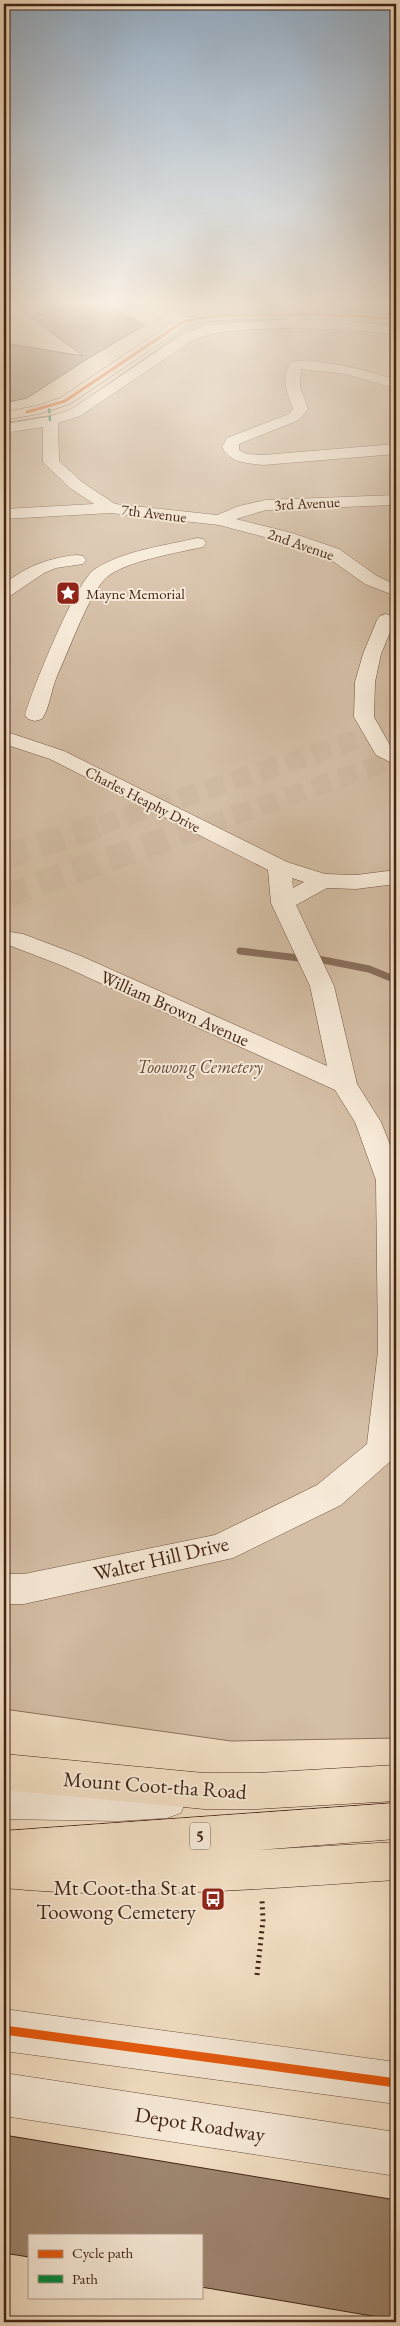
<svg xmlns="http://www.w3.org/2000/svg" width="400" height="2326" font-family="'EB Garamond',serif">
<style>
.green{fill:#d4bea5;stroke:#8b715d}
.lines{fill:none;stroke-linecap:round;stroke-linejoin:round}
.stream{stroke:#886e5a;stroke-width:7}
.building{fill:#9e856f;stroke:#422415}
.highway-tunnel-far1{stroke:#cfb9a0;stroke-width:19;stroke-dasharray:19 9;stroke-linecap:butt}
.highway-tunnel{stroke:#cfb9a0;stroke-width:25;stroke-dasharray:25 12;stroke-linecap:butt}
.minor-casing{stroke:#6e5240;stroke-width:1}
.major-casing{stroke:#422415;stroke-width:1}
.highway-casing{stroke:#422415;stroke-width:1}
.path{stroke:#422415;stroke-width:5;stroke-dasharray:2 4;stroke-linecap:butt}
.minor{fill:#f7ead8;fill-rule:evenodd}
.major{fill:#f2dec3;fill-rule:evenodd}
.highway{fill:#f2dec3;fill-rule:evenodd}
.quiet{stroke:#00873e;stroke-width:2.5;stroke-dasharray:5.5 2.5;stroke-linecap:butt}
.cycleway-far1-casing{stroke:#f7ead8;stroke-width:5}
.cycleway-casing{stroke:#f7ead8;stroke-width:12}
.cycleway-far1{stroke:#e8590c;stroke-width:3}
.cycleway{stroke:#e8590c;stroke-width:9}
.labels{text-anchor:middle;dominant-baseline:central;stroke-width:4;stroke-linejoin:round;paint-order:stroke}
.far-street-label{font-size:15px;fill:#422415;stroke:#f7ead8}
.far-poi-label{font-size:15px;fill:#422415;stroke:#f7ead8;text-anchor:start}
.shield{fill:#f7ead8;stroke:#785f50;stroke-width:1}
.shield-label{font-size:16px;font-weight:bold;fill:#422415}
.street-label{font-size:18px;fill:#422415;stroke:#f7ead8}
.park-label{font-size:18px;font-style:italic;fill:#664a39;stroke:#f7ead8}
.near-street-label{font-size:21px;fill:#422415;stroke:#f7ead8}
.near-poi-label{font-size:21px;fill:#422415;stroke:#f7ead8;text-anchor:end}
</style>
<rect width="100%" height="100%" fill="#f2dec3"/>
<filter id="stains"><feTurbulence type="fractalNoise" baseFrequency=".004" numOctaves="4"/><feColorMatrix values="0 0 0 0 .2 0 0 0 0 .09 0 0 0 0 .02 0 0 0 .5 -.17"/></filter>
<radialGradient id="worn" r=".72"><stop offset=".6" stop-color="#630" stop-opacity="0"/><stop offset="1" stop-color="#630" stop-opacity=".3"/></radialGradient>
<polygon class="green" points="334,318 396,327 396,1738 231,1741 4,1709 4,423 67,413 183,331 200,322"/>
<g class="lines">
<g class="stream">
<polyline points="240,951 299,958"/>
<polyline points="318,959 369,969 396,980"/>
</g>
</g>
<g class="building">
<polygon points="86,305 104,305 145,325 87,359 27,398 4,403 4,343 83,356 29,316"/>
<polygon points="4,2135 396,2200 396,2320 201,2287 201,2235 29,2235 29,2257 4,2253"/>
</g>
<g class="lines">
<g class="highway-tunnel-far1">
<polyline points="100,825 396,727"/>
<polyline points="207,825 396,759"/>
</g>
<g class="highway-tunnel">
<polyline points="4,857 104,824"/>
<polyline points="4,896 210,824"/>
</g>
<g class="minor-casing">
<g id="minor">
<polygon points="139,305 155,305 169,313 192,318 194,321 187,325 160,319"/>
<path d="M292,319L340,320L396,326V334C349,330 304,326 257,329C232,331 216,331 193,340L80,416L58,423L59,461L82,482L115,504L217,515L239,506L266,500L396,495V505L266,510L236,519L292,533L339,549L377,576L396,585V596L365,584L327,557L280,541L219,525L111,513L4,519V509L94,504L70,488L43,462V427L4,433V424L48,417L70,410L183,334L207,325Z"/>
<path d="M296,361C331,361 363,369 396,380V389L346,374L301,369L300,387L308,409L299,420L239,444V450L246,454L263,455L396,444V454L263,465C246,463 230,463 222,447L227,438L289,414L293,409C287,392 280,378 291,362Z"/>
<path d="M197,538L203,539L206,543L203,547C180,552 122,562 106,578C89,593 68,653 57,676C51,690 50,707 42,719L35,721L28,719L25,715C33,688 75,582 95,569C125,550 164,546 197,538Z"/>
<path d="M77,555L83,556L86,560L83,564L56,568L44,573L10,596L4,597V584C27,566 48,558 77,555Z"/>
<polygon points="386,614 392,616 395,620 381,654 375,682 374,717 391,747 396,750 396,765 376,755 354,717 355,682 363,654 377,620 380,616"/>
<path d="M4,731L64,751L287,862L325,874L356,875L396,870V884L356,889L327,888L296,905L334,986L357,1084L381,1122L396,1160V1454L393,1459L341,1505L233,1558L24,1604H4V1574H24L215,1535L317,1485L367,1444L378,1351L376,1180L355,1122L335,1090L63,966L11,946L4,945V931L23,934L81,956L327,1066L310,986L271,903L268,870L50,759L4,744ZM292,878L304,882L293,888Z"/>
<polygon points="167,1782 181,1787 186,1800 181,1813 167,1818 119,1821 4,1819 4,1783 119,1785"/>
<polygon points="4,2009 396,2062 396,2104 4,2051"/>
<polygon points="4,2073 396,2132 396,2176 4,2116"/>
</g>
</g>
<g class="major-casing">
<path id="major" d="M254,311C302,310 349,310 396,316V324C347,319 299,318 250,319C229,320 207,319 186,326L70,404L39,414L4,420V412L36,406L60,398L176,320L207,313Z"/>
</g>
<g class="highway-casing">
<g id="highway">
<polygon points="4,1754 204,1773 257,1773 396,1765 396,1801 257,1809 204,1809 4,1790"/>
<path d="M396,1803V1839L258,1850L396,1842V1880C266,1888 134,1901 4,1888V1831Z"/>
</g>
</g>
<polyline class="path" points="257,1975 263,1920 262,1900"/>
<use href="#minor" class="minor"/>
<use href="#major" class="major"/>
<use href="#highway" class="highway"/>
<polyline class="quiet" points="49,408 50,421"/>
<g class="cycleway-far1-casing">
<path id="cycleway-far1" d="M27,412L65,401L181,323C207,314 234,315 261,315C306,314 351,314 396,320"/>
</g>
<g class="cycleway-casing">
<polyline id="cycleway" points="4,2030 396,2083"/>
</g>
<use href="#cycleway-far1" class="cycleway-far1"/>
<use href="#cycleway" class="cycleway"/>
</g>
<linearGradient id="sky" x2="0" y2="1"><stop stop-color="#94acc2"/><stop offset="0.48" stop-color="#f9f0e4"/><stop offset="1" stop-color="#f9f0e4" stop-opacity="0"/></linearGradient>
<rect width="400" height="630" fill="url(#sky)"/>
<defs>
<g id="sight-square" transform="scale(1.25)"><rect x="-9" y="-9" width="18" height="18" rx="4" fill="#8f2418" stroke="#f7ead8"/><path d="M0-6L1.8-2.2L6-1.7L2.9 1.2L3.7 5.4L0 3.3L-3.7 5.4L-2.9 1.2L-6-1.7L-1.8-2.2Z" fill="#fff"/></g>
<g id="bus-square" transform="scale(1.25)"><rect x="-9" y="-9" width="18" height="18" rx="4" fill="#8f2418" stroke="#f7ead8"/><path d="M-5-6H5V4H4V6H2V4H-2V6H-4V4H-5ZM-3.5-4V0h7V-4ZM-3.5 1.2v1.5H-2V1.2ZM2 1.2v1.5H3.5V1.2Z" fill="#fff"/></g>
</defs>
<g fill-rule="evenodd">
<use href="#sight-square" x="68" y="593"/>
<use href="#bus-square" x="213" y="1899"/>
</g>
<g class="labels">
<g class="far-street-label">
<text transform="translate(307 503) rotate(-3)">3rd Avenue</text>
<text transform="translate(154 513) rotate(7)">7th Avenue</text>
<text transform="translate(301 544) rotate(19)">2nd Avenue</text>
<text transform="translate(143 799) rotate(27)">Charles Heaphy Drive</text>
</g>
<g class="far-poi-label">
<text x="86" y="593">Mayne Memorial</text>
</g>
<rect class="shield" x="190" y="1822.5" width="20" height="27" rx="4"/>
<g class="shield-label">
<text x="200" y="1836">5</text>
</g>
<g class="street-label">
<text transform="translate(175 1008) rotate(24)">William Brown Avenue</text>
</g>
<g class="park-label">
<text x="200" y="1066">Toowong Cemetery</text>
</g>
<g class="near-street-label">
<text transform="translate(161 1558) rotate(-13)">Walter Hill Drive</text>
<text transform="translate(155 1785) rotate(4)">Mount Coot-tha Road</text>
<text transform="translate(200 2124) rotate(9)">Depot Roadway</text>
</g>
<g class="near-poi-label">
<text x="196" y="1887">Mt Coot-tha St at<tspan x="196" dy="24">Toowong Cemetery</tspan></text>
</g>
</g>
<rect width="400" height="2326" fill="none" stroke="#f2dec3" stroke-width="20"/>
<rect x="5" y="5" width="390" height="2316" fill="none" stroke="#422415" stroke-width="2.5"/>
<rect x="10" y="10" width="380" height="2306" fill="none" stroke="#422415"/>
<rect x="28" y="2234" width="175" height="65" fill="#f7ead8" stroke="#af9b8a"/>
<rect x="38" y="2250" width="25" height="8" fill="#e8590c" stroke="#af9b8a"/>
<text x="72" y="2258" font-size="15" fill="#422415">Cycle path</text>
<rect x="38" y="2275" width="25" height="8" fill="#00873e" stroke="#af9b8a"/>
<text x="72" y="2284" font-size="15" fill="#422415">Path</text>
<rect width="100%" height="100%" filter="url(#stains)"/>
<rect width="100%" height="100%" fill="url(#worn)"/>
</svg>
